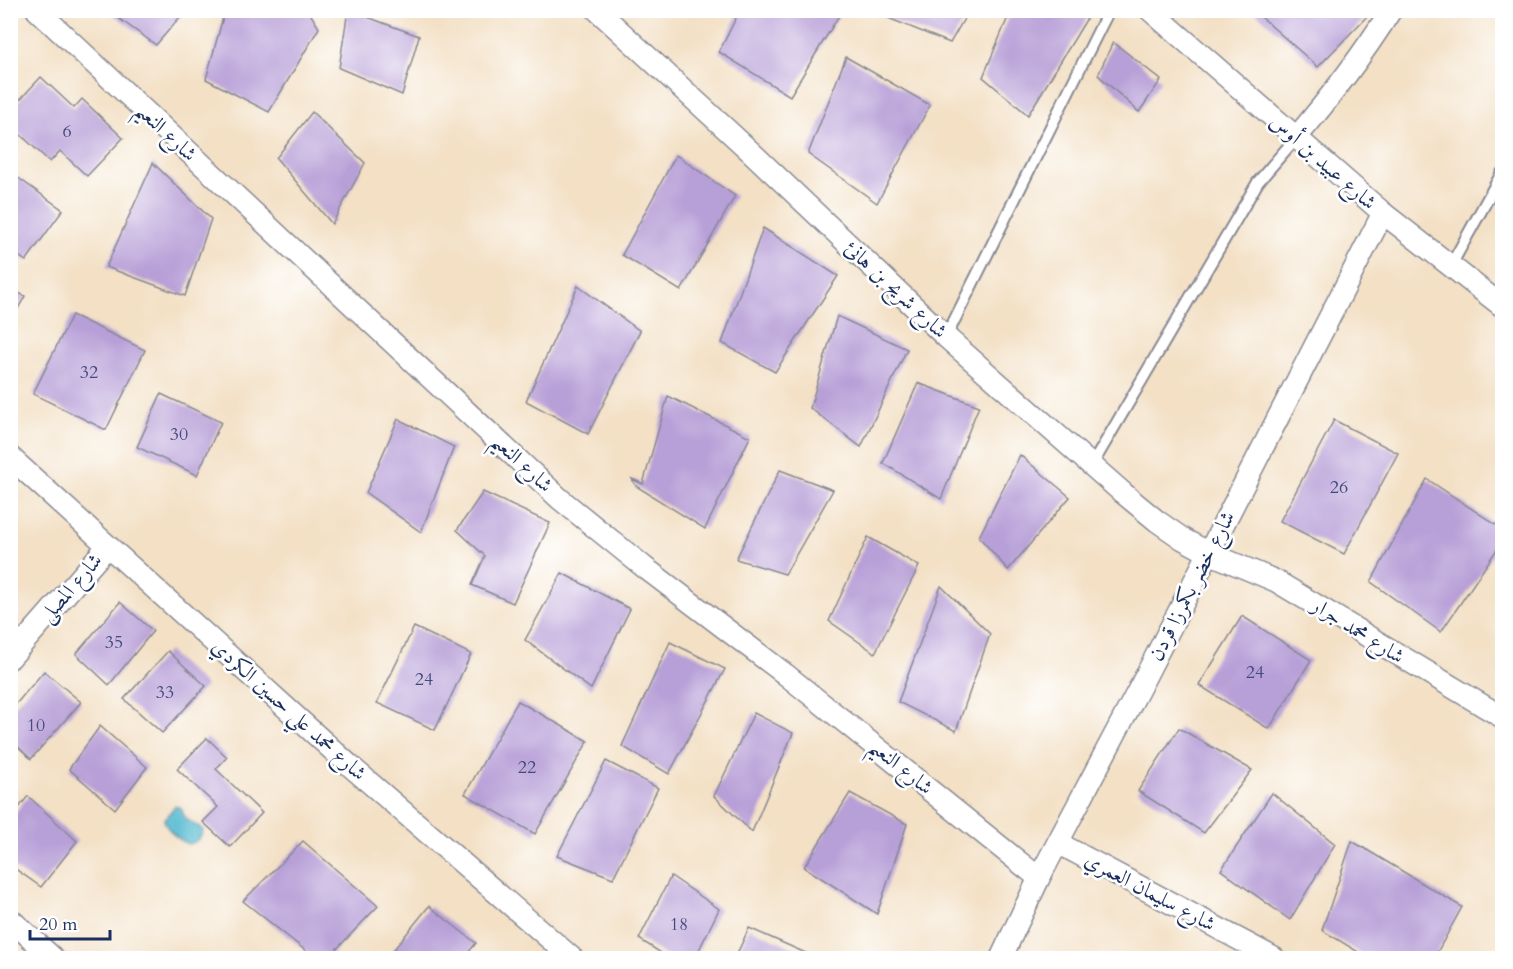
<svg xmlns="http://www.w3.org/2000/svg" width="1513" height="969" font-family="Cardo,Amiri,serif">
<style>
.water{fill:#50b8ce;stroke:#367496;stroke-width:1.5}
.building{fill:#b79fd7}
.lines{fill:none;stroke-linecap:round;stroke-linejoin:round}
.service-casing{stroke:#878892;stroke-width:14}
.minor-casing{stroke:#878892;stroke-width:24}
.service{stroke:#fff;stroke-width:10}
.minor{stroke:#fff;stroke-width:21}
.labels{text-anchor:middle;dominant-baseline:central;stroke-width:5;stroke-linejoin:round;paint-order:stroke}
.number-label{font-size:18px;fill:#424b7c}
.street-label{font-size:21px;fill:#1b2f5e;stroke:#fff}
</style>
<rect width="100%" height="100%" fill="#fff"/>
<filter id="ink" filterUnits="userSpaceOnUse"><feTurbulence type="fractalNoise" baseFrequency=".0167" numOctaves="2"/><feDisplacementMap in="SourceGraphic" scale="12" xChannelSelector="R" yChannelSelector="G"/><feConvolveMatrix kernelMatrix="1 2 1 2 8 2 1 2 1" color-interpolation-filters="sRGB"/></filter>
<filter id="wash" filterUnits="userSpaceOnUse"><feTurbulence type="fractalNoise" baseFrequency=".008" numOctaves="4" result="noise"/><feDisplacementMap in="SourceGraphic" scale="24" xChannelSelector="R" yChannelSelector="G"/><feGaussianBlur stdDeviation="1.35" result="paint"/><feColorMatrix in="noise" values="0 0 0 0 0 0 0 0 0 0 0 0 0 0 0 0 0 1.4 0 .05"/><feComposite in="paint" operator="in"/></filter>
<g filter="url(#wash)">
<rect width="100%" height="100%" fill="#f3e0c5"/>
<path class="water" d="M175,806L181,808L185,818L203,830C201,839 197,842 188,844C178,839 168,832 164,820Z"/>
<g id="blocks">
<g class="building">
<polygon points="107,10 186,10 156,45"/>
<polygon points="225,10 308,10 319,28 269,112 206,79"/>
<polygon points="348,10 419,36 402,95 339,68"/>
<polygon points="740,10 833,10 840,14 790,96 719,52"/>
<polygon points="887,10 969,10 950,43 883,16"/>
<polygon points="1011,10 1092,10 1028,115 983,77"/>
<polygon points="1253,10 1373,10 1318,67"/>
<polygon points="1113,42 1161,80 1139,112 1098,75"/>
<polygon points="846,57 930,105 877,203 808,154"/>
<polygon points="41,77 74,108 82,99 123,138 87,176 60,151 50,162 10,125 10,110"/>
<polygon points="312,112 365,163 332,224 276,158"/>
<polygon points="676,155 735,196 681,291 622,255"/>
<polygon points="153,163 211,219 185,296 106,267"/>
<polygon points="10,172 63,210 26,261 10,250"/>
<polygon points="763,228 838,276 775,372 722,343"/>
<polygon points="578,286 640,331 588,434 526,401"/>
<polygon points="10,289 25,296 10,323"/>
<polygon points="72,315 145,350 106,430 33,394"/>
<polygon points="837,316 907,349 861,447 810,408"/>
<polygon points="918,383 979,406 941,499 883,463"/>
<polygon points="161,394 221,422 197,475 137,447"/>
<polygon points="668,396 750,437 705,529 636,486 632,479 643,484"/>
<polygon points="398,419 454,447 421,532 366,493"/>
<polygon points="1334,420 1398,453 1344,554 1280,521"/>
<polygon points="1020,455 1070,497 1008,570 979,537"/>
<polygon points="780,470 833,490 785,574 736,559"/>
<polygon points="1427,479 1502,529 1502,542 1441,632 1371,582"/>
<polygon points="483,492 550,523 513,603 472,585 485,556 457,530"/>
<polygon points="868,537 919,566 875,653 829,621"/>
<polygon points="562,573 630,609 591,689 525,640"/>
<polygon points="941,586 990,634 956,731 898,702"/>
<polygon points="120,602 153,631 109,685 76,654"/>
<polygon points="1242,616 1311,660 1269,729 1199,685"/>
<polygon points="414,627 471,654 435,730 377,703"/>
<polygon points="670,642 725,669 669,774 622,746"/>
<polygon points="168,651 206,686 162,733 124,699"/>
<polygon points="44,671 81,702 31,759 10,739 10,711"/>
<polygon points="518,701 588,741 535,834 465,794"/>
<polygon points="754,713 793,733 752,832 714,796"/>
<polygon points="100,726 147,767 115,809 69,769"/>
<polygon points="1179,728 1252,770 1204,833 1138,791"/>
<polygon points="207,738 227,757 216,769 262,813 230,847 203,822 218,807 177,769"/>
<polygon points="606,761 658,788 613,878 557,856"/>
<polygon points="850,793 907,824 877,914 804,867"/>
<polygon points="1272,793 1335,844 1290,920 1221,870"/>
<polygon points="28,796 77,841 41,887 10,865 10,819"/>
<polygon points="303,841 378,906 328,958 315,958 243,901"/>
<polygon points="1352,841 1462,907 1434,958 1368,958 1322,930"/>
<polygon points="671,876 719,909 695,958 669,958 639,939"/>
<polygon points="429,906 476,943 464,958 387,958"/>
<polygon points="749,928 817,958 735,958"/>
</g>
</g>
</g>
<g filter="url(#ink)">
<use href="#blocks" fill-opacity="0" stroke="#878892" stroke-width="1.5"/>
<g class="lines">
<g class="service-casing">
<g id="service">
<polyline points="1450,267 1502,173"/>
<polyline points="946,337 1109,10"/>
<polyline points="1092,465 1258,182 1295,139"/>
</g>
</g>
<g class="minor-casing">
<g id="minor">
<polyline points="37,10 560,499 644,567 785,674 1039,878"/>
<polyline points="597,10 751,152 946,337 1123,493 1157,521 1183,539 1209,553 1276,581 1502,717"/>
<polyline points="1150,10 1383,213 1502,306"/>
<path d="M1295,139C1330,98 1362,56 1391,10"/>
<polyline points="10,457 348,764 572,958"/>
<polyline points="10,658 108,546"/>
<polyline points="1058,843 1274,958"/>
<polyline points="10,919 53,958"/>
<polyline points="1001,958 1039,878 1140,687 1383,213"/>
</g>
</g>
<use href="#service" class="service"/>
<use href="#minor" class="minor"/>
</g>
</g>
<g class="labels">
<g class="number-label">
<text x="67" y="131">6</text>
<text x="89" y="372">32</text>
<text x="179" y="434">30</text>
<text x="1339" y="487">26</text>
<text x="114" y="642">35</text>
<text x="1255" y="672">24</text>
<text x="424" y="679">24</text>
<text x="165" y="692">33</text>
<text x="36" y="725">10</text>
<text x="527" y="767">22</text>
<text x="679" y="924">18</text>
</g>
<g class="street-label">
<text transform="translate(166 132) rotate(43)">شارع النعيم</text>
<text transform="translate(1323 162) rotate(41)">شارع عبيد بن أوس</text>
<text transform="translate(896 290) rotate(43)">شارع شريح بن هانئ</text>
<text transform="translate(522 463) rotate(43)">شارع النعيم</text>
<text transform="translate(1192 586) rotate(-63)">شارع خضر بكمرزا قردن</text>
<text transform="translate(71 588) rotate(-49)">شارع المصلى</text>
<text transform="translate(1358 631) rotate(32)">شارع محمد جرار</text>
<text transform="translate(289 710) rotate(42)">شارع محمد علي حسين الكردي</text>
<text transform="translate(901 767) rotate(39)">شارع النعيم</text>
<text transform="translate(1150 892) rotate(28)">شارع سليمان العمري</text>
</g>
</g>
<rect width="1513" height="969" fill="none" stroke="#fff" stroke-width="36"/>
<path d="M30 930v9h80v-9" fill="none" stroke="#1b2f5e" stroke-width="3"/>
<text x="39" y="930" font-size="18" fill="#1b2f5e" stroke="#ffffff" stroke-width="4.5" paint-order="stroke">20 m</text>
</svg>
